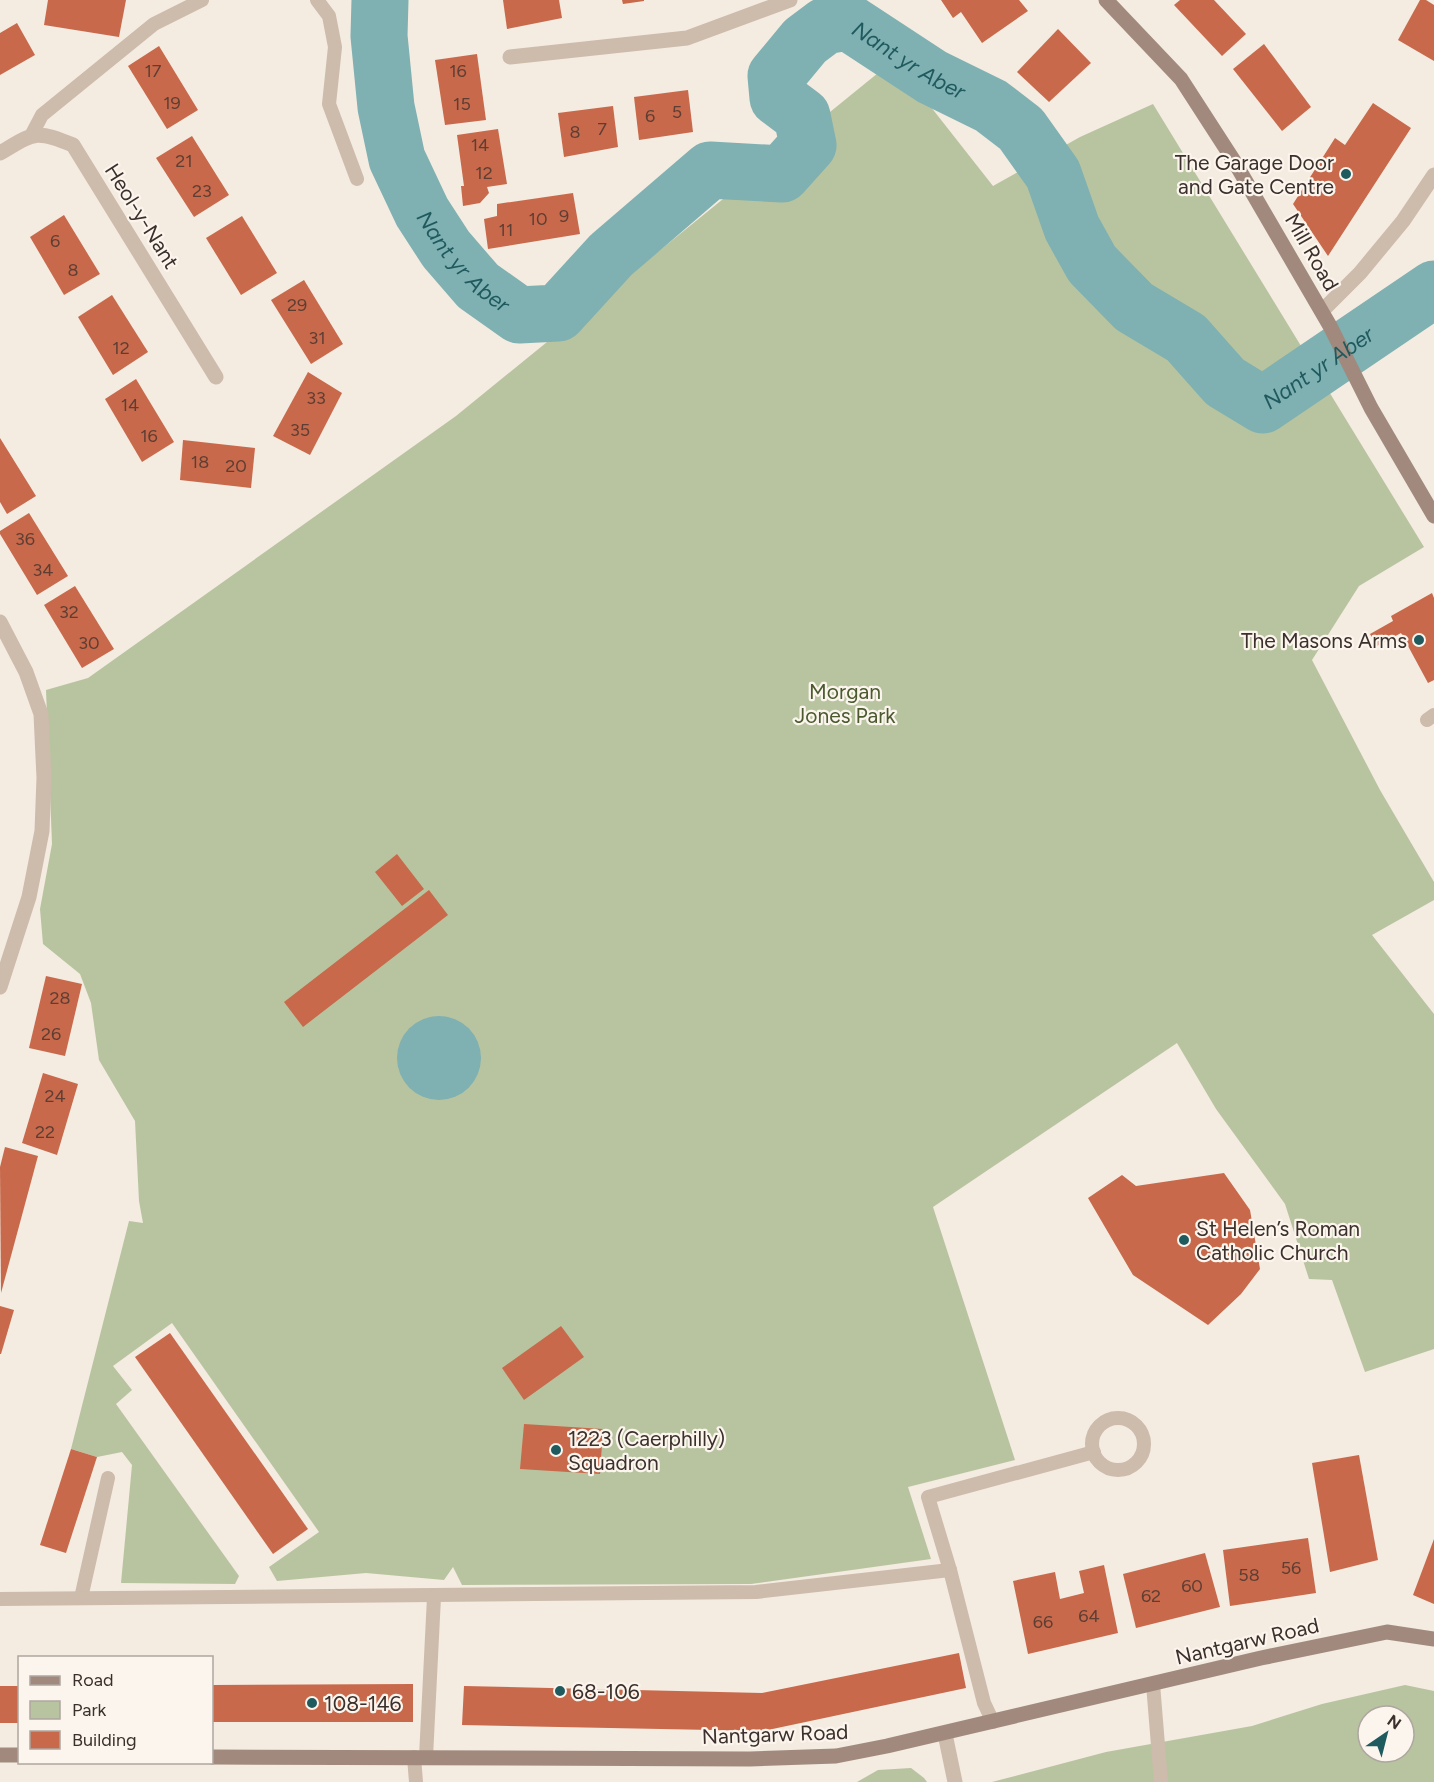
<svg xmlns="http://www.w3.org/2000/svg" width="1434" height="1782" font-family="Figtree,sans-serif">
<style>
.green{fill:#b8c4a0;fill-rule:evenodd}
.water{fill:#7fb0b2}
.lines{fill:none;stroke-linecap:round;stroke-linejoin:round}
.river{stroke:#7fb0b2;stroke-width:57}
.building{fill:#c8694b}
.service{stroke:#cdbbac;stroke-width:14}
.minor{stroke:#cdbbac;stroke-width:15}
.secondary{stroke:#a18a7d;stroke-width:15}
.poi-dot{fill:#1f5a5e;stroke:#fbf5ee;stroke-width:2}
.labels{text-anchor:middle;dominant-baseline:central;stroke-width:4.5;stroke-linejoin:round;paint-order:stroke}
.number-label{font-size:18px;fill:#5e3e33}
.poi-label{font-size:21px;fill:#3b302b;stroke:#fbf5ee;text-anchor:start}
.street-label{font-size:21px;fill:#3b302b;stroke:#fbf5ee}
.park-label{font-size:21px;fill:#4a5a2e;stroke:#fbf5ee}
.water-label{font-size:22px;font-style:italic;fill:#1f5a5e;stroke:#fbf5ee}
</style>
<rect width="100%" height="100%" fill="#f4ebe1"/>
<g class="green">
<polygon points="894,60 993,186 1080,137 1153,104 1424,547 1359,586 1312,660 1380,790 1434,882 1434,900 1372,935 1434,1014 1434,1349 1365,1372 1332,1280 1309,1279 1285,1204 1216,1109 1177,1043 933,1207 1015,1460 908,1487 931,1559 751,1584 462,1585 453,1567 444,1580 366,1573 277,1581 269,1567 319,1532 172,1323 113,1366 132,1390 116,1404 239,1576 235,1584 121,1583 132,1465 122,1452 97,1457 71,1449 129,1221 143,1223 139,1201 135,1121 99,1060 91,1003 80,974 43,944 40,909 52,844 46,690 88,678 456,416"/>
<path d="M1405,1685L1434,1691V1782H992L1106,1752L1252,1726L1322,1704ZM1368,1716H1404V1752H1368Z"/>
<polygon points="911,1768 924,1778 927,1782 857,1782 878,1770"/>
</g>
<circle class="water" cx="439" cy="1058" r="42"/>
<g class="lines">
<path class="river" id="s1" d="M380,0L379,36L386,107L397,159L422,212L446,249L478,286L519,315L558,313L611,255L710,170L782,174L808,145L802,116L778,98L776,76L805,41L825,26L848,22L932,77L991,106L1021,129L1053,174L1072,228L1092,264L1134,307L1186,338L1225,382L1263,405L1434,289"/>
</g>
<g class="building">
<polygon points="48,0 126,0 119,37 44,25"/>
<polygon points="503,0 559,0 562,18 507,29"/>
<polygon points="622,0 644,0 644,1 623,4"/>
<polygon points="941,0 1019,0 1028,11 982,43 961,12 953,18"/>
<polygon points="1180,0 1214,0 1246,34 1222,56 1174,5"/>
<polygon points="1420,0 1426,0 1434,5 1434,61 1398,40"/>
<polygon points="17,23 35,55 0,75 0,33"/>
<polygon points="1058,29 1091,63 1049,102 1017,72"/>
<polygon points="1264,44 1311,107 1282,131 1233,69"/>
<polygon points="159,46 198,110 167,129 128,66"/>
<polygon points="477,54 486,120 445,125 435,60"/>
<polygon points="688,90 693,132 639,140 634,97"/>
<polygon points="1373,103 1411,128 1328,256 1293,204 1335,138 1345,145"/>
<polygon points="613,106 618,147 564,157 558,113"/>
<polygon points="498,129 507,184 487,187 489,193 480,203 463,206 461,186 464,186 457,135"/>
<polygon points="192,136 229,195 194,217 156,158"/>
<polygon points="573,193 580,234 488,249 484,219 497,216 497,204"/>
<polygon points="64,215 100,274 64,295 30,237"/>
<polygon points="242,216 277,273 241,295 206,238"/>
<polygon points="304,280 343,344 311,364 271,300"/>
<polygon points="112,295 148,352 113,375 78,317"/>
<polygon points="308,372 342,393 310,455 273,436"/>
<polygon points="136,379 174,442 142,462 105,399"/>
<polygon points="0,438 36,496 7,514 0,502"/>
<polygon points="183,440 255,448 251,488 180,480"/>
<polygon points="29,513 68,576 37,595 0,534 0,531"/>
<polygon points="75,586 114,649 82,668 44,605"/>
<polygon points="1432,593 1434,598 1434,680 1428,683 1401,633 1377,646 1370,634 1393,621 1391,616"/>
<polygon points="397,854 424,889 402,906 375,872"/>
<polygon points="429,890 448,915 303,1027 284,1002"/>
<polygon points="46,976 82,984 65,1056 29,1048"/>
<polygon points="43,1073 78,1084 57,1155 22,1143"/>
<polygon points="5,1147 38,1156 1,1293 0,1167"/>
<polygon points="1224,1173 1250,1210 1260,1269 1241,1294 1208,1325 1133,1275 1088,1198 1122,1175 1136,1186"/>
<polygon points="0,1306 14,1310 1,1354 0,1354"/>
<polygon points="561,1326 584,1357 524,1400 502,1368"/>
<polygon points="170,1333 308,1529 273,1554 135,1357"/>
<polygon points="524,1424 603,1429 600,1474 520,1469"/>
<polygon points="71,1449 97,1457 66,1553 40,1545"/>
<polygon points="1359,1455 1378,1560 1330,1572 1312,1463"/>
<polygon points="1308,1538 1316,1593 1230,1606 1223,1550"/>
<polygon points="1434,1539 1434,1604 1413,1595"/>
<polygon points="1205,1553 1220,1607 1136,1628 1123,1574"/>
<polygon points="1104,1565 1118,1633 1028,1654 1013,1581 1055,1572 1060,1599 1084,1593 1079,1571"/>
<polygon points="959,1653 966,1688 763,1731 462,1725 464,1686 762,1693"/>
<polygon points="413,1684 413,1722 212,1722 212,1685"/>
<rect x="0" y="1686" width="20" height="37"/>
</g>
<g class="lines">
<g class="service">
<polyline points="317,0 329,16 335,47 329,104 357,179"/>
<polyline points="32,134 42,115 154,24 202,0"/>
<polyline points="1427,720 1434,715"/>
<circle cx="1118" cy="1444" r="26"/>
<polyline points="81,1598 108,1478"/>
<polyline points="0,1599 756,1592 950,1570"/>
<polyline points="1153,1684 1161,1782"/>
<polyline points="993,1722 984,1703 950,1570 928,1497 1094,1452"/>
<polyline points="414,1757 416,1782"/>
<polyline points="426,1757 434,1597"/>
</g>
<g class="minor">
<polyline points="510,57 687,38 790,0"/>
<path d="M0,153C34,133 35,129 73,145L216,377"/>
<polyline points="1322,311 1360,273 1403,221 1434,175"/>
<polyline points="0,622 26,672 41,714 44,778 42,831 29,897 0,987"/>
<polyline points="945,1734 955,1782"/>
</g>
<g class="secondary">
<polyline points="1106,0 1181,79 1234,161 1330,326 1371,408 1434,516"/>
<polyline points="0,1755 20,1755"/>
<polyline points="212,1757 750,1759 836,1756 887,1746 1261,1658 1387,1632 1434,1639"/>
</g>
</g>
<g class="poi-dot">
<circle cx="1346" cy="174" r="6"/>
<circle cx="1419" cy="640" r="6"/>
<circle cx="1184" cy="1240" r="6"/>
<circle cx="556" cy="1450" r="6"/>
<circle cx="560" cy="1691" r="6"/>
<circle cx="312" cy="1703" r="6"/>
</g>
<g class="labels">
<g class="number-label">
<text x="153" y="71">17</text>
<text x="458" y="71">16</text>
<text x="172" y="103">19</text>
<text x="462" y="104">15</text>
<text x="677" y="112">5</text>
<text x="650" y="116">6</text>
<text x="602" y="129">7</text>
<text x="575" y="132">8</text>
<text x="480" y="145">14</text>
<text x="184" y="161">21</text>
<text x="484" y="173">12</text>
<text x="202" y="191">23</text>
<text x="564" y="216">9</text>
<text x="538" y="219">10</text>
<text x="506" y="230">11</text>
<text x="55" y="241">6</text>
<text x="73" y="270">8</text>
<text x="297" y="305">29</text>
<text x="317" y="338">31</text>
<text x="121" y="348">12</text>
<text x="316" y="398">33</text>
<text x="130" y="405">14</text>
<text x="300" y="430">35</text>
<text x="149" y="436">16</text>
<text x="200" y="462">18</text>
<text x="236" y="466">20</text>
<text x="25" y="539">36</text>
<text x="43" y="570">34</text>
<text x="69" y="612">32</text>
<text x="89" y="643">30</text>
<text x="60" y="998">28</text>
<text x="51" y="1034">26</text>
<text x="55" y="1096">24</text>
<text x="45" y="1132">22</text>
<text x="1291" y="1568">56</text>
<text x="1249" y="1575">58</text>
<text x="1192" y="1586">60</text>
<text x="1151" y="1596">62</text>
<text x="1089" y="1616">64</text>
<text x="1043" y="1622">66</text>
</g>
<g class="poi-label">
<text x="1334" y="162" text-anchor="end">The Garage Door<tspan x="1334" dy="24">and Gate Centre</tspan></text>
<text x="1407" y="640" text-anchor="end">The Masons Arms</text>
<text x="1196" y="1228">St Helen’s Roman<tspan x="1196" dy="24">Catholic Church</tspan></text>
<text x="568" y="1438">1223 (Caerphilly)<tspan x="568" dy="24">Squadron</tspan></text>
<text x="572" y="1691">68-106</text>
<text x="324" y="1703">108-146</text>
</g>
<g class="street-label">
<text transform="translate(142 216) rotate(58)">Heol-y-Nant</text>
<text transform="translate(1312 252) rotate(60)">Mill Road</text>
<text transform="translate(1247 1641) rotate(-13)">Nantgarw Road</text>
<text transform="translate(775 1734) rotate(-2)">Nantgarw Road</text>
</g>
<g class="park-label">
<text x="845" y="691">Morgan<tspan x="845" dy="24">Jones Park</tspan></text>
</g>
<g class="water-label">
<text stroke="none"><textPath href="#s1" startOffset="969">Nant yr Aber</textPath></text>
<text stroke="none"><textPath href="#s1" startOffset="284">Nant yr Aber</textPath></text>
<text stroke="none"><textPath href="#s1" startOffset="1545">Nant yr Aber</textPath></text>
</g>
</g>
<rect x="18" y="1656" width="195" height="108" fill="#fbf5ee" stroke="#aea6a0" stroke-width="1.5"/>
<rect x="30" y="1676" width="30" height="9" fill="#a18a7d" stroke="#aea6a0" stroke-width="1.5"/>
<text x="72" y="1686" font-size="18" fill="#3b302b">Road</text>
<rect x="30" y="1701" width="30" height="18" fill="#b8c4a0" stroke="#aea6a0" stroke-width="1.5"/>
<text x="72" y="1716" font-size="18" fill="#3b302b">Park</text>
<rect x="30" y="1731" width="30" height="18" fill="#c8694b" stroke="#aea6a0" stroke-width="1.5"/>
<text x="72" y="1746" font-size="18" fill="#3b302b">Building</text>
<g transform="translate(1386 1734) rotate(35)"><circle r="28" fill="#fbf5ee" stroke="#aea6a0" stroke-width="1.5"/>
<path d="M0-4.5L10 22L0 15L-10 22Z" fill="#1f5a5e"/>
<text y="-9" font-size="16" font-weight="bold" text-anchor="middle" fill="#3b302b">N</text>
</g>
</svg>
